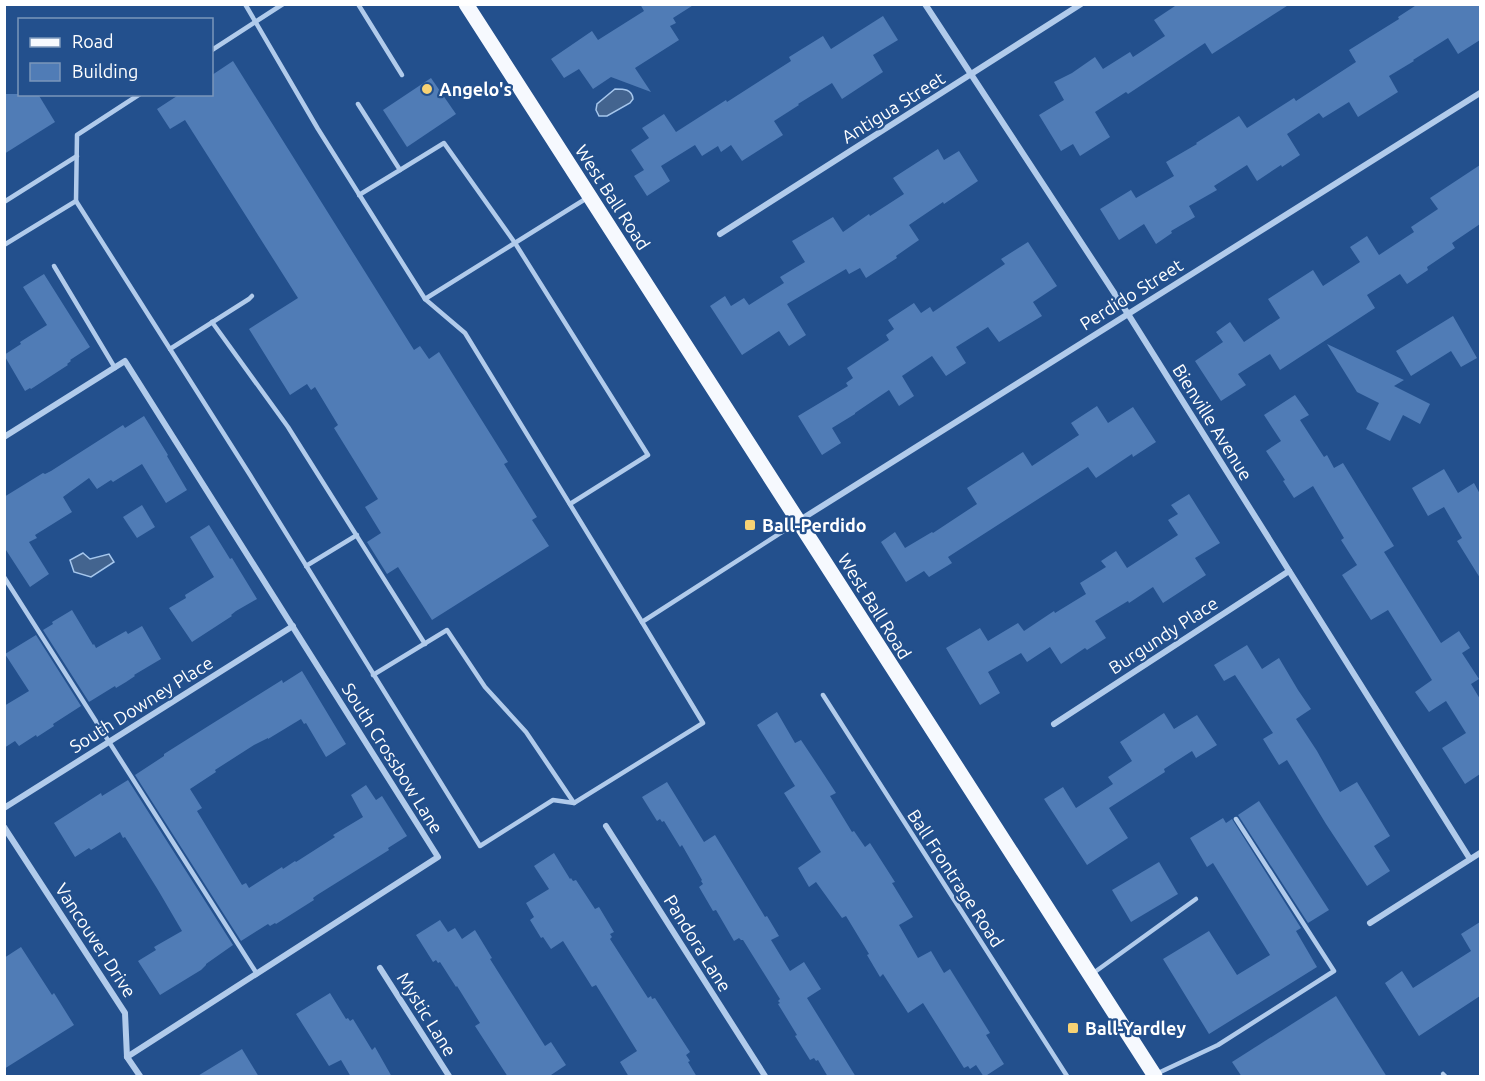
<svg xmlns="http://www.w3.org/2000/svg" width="1485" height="1081" font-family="Ubuntu,sans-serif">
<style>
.water{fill:#43648f;stroke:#a5c6ec;stroke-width:1.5}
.building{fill:#507cb6}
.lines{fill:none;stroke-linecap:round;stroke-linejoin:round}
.service{stroke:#b1cbeb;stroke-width:4.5}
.minor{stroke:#b1cbeb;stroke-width:6}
.primary{stroke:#f6f9fe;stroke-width:15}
.poi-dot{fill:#f7d274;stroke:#23508d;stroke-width:2}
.labels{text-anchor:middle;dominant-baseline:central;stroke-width:4.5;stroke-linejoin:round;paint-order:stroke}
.poi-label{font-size:18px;font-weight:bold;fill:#fff;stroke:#23508d;text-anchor:start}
.street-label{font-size:18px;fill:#fff;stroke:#23508d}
</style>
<rect width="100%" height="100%" fill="#23508d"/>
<g class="water">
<path d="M615,89C624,89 632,89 633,99L630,103L607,116H599L596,110L597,104Z"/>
<polygon points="83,553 90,559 109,554 114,562 91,577 74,572 70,560"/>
</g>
<g class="building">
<polygon points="640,4 695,4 673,18 676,23 670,26 679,40 635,68 651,92 611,77 593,89 579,69 564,78 551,59 592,31 598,40 644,11"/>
<polygon points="1178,4 1290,4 1212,54 1205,43 1128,94 1126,92 1095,112 1110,137 1080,156 1073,144 1061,151 1039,115 1064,100 1054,82 1072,73 1095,57 1103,69 1130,52 1133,57 1165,36 1154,20"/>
<polygon points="1418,4 1480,4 1480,40 1458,54 1448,38 1413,60 1414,61 1389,76 1398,92 1358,117 1349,102 1323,118 1319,113 1287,134 1300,155 1282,167 1281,165 1257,181 1247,165 1214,186 1217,190 1189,206 1195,217 1171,231 1172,233 1156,244 1144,224 1119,240 1100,209 1131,190 1136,198 1174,176 1166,162 1197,144 1196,143 1239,116 1247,128 1294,98 1296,101 1356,62 1349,50 1399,19 1398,17"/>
<polygon points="883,16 898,40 873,55 883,72 842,99 832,83 798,104 799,105 774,121 783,135 742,161 731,145 721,152 718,146 702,156 695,145 661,166 670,181 647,196 634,176 644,170 631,150 649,138 642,128 664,114 676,132 726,100 727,102 791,61 789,57 823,36 831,49"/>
<polygon points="233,61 414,350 420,346 429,359 439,352 508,462 504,464 537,517 532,520 549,546 432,620 398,567 387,574 367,542 381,533 365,507 378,499 334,428 338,425 315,387 311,390 307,384 290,395 249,329 298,298 185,120 170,129 157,109 180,94 212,94 212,75"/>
<polygon points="431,78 456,114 407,147 383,110"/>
<polygon points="4,94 38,94 55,122 4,154"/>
<polygon points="938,149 944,160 959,151 978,181 944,204 943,202 909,225 919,240 896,256 897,258 866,278 860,268 849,274 846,269 787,304 806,335 789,346 779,331 742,355 710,306 725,296 731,306 744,298 749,305 784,283 780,277 805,262 792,241 833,217 843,232 869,214 870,216 904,194 893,178"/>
<polygon points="1480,165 1480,224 1452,243 1455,248 1427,267 1428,270 1407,284 1400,274 1367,295 1375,308 1280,370 1270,354 1238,374 1246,385 1221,401 1195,361 1223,342 1216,332 1230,322 1244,342 1280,318 1268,299 1313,270 1323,286 1360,262 1350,247 1367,236 1379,255 1414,232 1411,227 1438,209 1430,198"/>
<polygon points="1028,242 1057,286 1033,302 1042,316 999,342 988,327 956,347 966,363 946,376 932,356 902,376 914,396 899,406 889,390 855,413 855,414 832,428 841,443 822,455 798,416 848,386 846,383 853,378 847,368 889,340 886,335 894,329 888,320 914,303 921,313 930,307 933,312 1005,264 1001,259"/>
<polygon points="44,274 90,347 70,360 71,361 67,364 68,365 31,389 30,388 25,391 4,355 21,344 20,342 47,325 23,287"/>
<polygon points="1453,316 1477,358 1461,367 1451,351 1411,376 1396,351"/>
<polygon points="1327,344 1404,380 1394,386 1430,404 1420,424 1403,415 1390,441 1366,429 1379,403 1357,392"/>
<polygon points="1295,395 1309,415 1300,420 1324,457 1327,455 1334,468 1343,463 1394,546 1384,552 1441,643 1459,631 1470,648 1462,653 1479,679 1471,684 1480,699 1480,774 1465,784 1442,748 1466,733 1446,701 1429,712 1415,692 1432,680 1388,610 1371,620 1342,575 1357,565 1341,540 1344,538 1313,486 1294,498 1283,481 1285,480 1266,451 1281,441 1264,415"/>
<polygon points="1097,406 1108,423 1133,407 1156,442 1133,457 1132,454 1096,478 1088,467 948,557 952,563 929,577 924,571 906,582 881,542 895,532 905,548 932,532 933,533 977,504 967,488 1023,452 1032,466 1079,435 1071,423"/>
<polygon points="144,416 168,455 167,456 187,490 166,503 142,464 113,482 111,480 97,489 89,478 63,497 72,512 35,535 37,538 29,542 49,574 30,587 4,547 4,497 43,473 45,474 51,471 123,425 125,428"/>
<polygon points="1444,469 1458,493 1474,483 1480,494 1480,578 1457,541 1462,538 1444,507 1428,516 1412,488"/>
<polygon points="1189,494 1220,543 1195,558 1206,575 1163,603 1153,587 1129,603 1128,601 1095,621 1106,638 1087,650 1085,648 1061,664 1050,647 1027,662 1021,653 988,672 1000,693 980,705 946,648 980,628 988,641 1018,623 1024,631 1054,611 1055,613 1086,594 1080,583 1106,567 1101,561 1116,551 1127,568 1178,535 1168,520 1178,514 1171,505"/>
<polygon points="142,505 155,527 137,538 123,517"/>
<polygon points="209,525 230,559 232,558 257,599 236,611 231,615 232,616 192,642 169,608 186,598 185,595 214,577 190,537"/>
<polygon points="72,610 93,645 94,644 96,648 126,631 128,634 142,626 161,659 134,675 135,676 126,682 116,688 115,686 89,702 43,630 53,624 52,622"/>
<polygon points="36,635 81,706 53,724 54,726 37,737 36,735 19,746 15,741 4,748 4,706 29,691 5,654"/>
<polygon points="1247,645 1262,669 1279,658 1298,690 1311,709 1296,719 1317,751 1340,792 1357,782 1390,836 1374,846 1390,871 1367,886 1326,824 1287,760 1279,765 1263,739 1273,733 1235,675 1224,681 1214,665"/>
<polygon points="302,671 346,744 326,757 306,723 304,724 301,719 268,739 268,738 254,745 215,770 216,772 190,789 202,808 197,811 242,885 246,883 249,888 282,867 283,869 295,861 296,862 335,837 333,835 363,817 351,795 366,785 376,800 382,796 407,836 388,848 389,850 317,895 313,898 314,900 276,924 275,923 270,926 268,924 241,941 135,775 164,756 164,754 210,725 282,680 283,683"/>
<polygon points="777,712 795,743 801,740 821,770 836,793 830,796 852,832 854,831 865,847 870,843 895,882 892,883 913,917 899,925 918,958 931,951 944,973 950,969 990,1033 986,1035 1004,1064 984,1077 976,1065 970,1069 968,1066 964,1068 923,1003 908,1013 883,974 880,977 867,955 869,954 846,916 842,918 816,882 809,887 798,868 821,852 784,793 795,786 757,725"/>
<polygon points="1164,713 1174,729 1197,715 1217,745 1196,758 1192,751 1164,769 1165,772 1109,808 1128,838 1087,865 1044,799 1063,787 1076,808 1113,784 1108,777 1132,761 1120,742"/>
<polygon points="128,780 233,945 206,964 206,965 201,970 160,995 138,961 156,950 154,947 182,931 158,890 125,837 123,838 120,832 91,850 89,848 75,857 54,823 101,793 102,796"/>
<polygon points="667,782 704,842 715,835 765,917 767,916 779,936 771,940 790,971 804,962 821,989 807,998 856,1077 828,1077 818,1060 816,1061 814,1058 810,1060 795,1036 797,1035 778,1004 780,1003 778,1001 780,999 743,940 741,940 739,938 734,941 716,910 713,911 699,887 703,884 701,881 702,880 682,845 680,847 664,821 662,822 660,819 657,821 642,797"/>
<polygon points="1259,801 1329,910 1308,923 1238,815"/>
<polygon points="1223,818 1226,823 1232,819 1301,928 1296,931 1317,967 1209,1034 1163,959 1209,931 1237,975 1270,955 1213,863 1207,867 1190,838"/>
<polygon points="554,853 570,879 571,878 573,881 576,880 595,909 599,907 614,932 610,934 612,937 610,939 648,998 651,996 652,999 655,998 677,1032 690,1052 686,1055 690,1061 688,1062 697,1077 629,1077 620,1062 637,1051 596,985 592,987 563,941 551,949 543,937 541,938 530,920 534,917 526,903 549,889 534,866"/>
<polygon points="1159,862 1178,894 1131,922 1112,890"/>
<polygon points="440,920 448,932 455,928 462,939 475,930 492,958 490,959 545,1046 551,1042 566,1065 548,1077 508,1077 475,1026 480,1023 457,986 456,987 440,962 438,963 436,960 433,962 416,935"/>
<polygon points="1480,922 1480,996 1419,1036 1385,983 1402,971 1413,988 1471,951 1461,934"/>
<polygon points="21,947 52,995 54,993 74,1025 4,1069 4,958"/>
<polygon points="330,993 346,1019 348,1018 350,1021 353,1019 372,1050 375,1047 392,1077 351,1077 341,1060 329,1066 296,1014"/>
<polygon points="1336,996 1387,1077 1242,1077 1232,1062"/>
<polygon points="242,1049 259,1077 196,1077"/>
</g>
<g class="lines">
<g class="service">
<polyline points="245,4 318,129 425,299 587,198"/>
<polyline points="358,4 402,75"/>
<polyline points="212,50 283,4"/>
<polyline points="358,104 400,170 444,143 515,243 648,455 570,504"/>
<polyline points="359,195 400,170"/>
<polyline points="76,201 77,135 140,94"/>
<polyline points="4,202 77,156"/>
<polyline points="4,245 76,201 250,475 480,846 553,800 574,803 703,723 642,622 796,523"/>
<polyline points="54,266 115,368"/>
<polyline points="425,299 465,333 642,622"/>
<polyline points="212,322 288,427 425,644"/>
<polyline points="170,349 249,299 252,296"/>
<polyline points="306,566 357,535"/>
<polyline points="4,577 257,974"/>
<polyline points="373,675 447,630 485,687 526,732 574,803"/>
<polyline points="823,695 1067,1076"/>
<polyline points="1092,974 1196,899"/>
<polyline points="1156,1074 1218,1045 1334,971 1236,819"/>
<polyline points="1443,1074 1445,1076"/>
</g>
<g class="minor">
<polyline points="925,4 1128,314 1470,859"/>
<polyline points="720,234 1081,4"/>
<polyline points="4,437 125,361 438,857 127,1057"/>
<polyline points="800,520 1480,93"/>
<polyline points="1054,724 1289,571"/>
<polyline points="4,808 293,626"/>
<polyline points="606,826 765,1076"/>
<polyline points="4,827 125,1013 127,1057 140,1076"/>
<polyline points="1370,923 1480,853"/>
<polyline points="380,968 449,1076"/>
</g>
<polyline class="primary" points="466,4 1155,1076"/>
</g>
<g class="poi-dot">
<circle cx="427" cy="89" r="6"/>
<rect x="744" y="519" width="12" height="12" rx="3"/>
<rect x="1067" y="1022" width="12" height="12" rx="3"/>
</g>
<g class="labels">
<g class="poi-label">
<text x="439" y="89">Angelo's</text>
<text x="762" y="525">Ball-Perdido</text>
<text x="1085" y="1028">Ball-Yardley</text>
</g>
<g class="street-label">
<text transform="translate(893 107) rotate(-32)">Antigua Street</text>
<text transform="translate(613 197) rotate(57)">West Ball Road</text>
<text transform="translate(1131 294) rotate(-32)">Perdido Street</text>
<text transform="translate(1213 422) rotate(58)">Bienville Avenue</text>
<text transform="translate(875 606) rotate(58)">West Ball Road</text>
<text transform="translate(1163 635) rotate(-33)">Burgundy Place</text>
<text transform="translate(141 704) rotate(-32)">South Downey Place</text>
<text transform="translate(393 758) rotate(58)">South Crossbow Lane</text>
<text transform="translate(956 878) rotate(57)">Ball Frontrage Road</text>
<text transform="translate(96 940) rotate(57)">Vancouver Drive</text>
<text transform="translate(698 943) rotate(58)">Pandora Lane</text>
<text transform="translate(427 1014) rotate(58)">Mystic Lane</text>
</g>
</g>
<rect width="1485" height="1081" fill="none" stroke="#ffffff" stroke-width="12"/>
<rect x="18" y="18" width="195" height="78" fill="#23508d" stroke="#7b96bb" stroke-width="1.5"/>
<rect x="30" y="38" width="30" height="9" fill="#f6f9fe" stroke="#7b96bb" stroke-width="1.5"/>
<text x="72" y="48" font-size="18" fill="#ffffff">Road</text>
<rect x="30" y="63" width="30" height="18" fill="#507cb6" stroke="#7b96bb" stroke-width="1.5"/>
<text x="72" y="78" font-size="18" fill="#ffffff">Building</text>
</svg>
